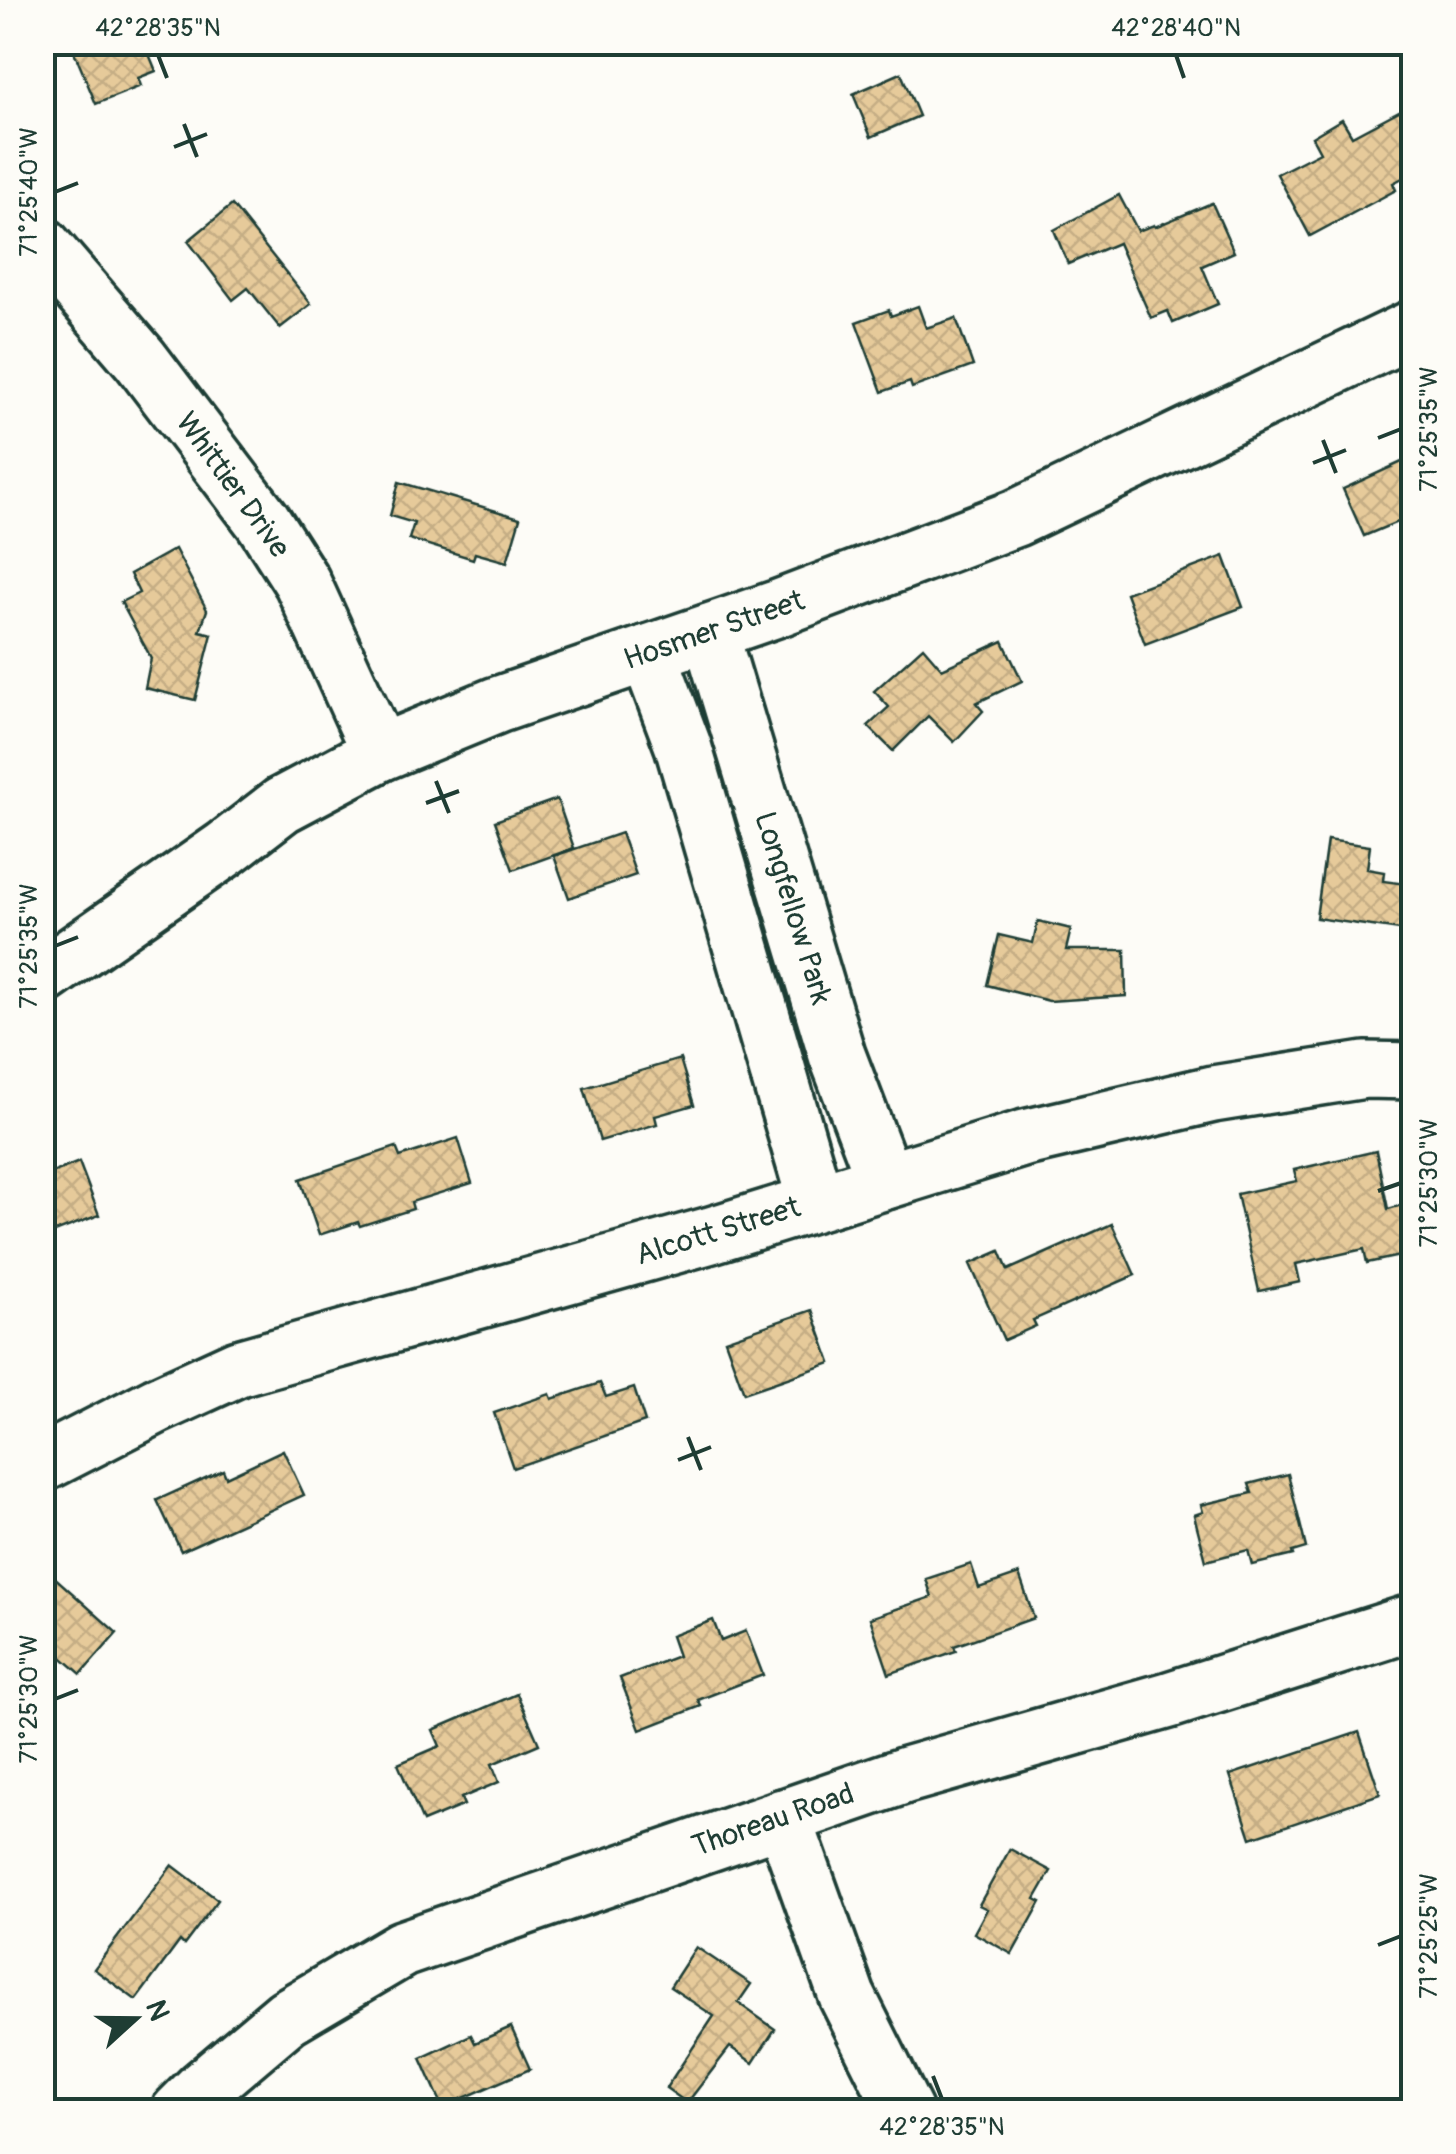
<svg xmlns="http://www.w3.org/2000/svg" width="1456" height="2154" font-family="Pangolin,sans-serif">
<style>
.building{fill:url(#building-cross-hatch);stroke:#1f3d34;stroke-width:2.5}
.lines{fill:none;stroke-linecap:round;stroke-linejoin:round}
.minor-casing{stroke:#1f3d34;stroke-width:62}
.minor{stroke:#fdfcf7;stroke-width:55}
.ticks{fill:none;stroke:#1f3d34;stroke-width:4}
.labels{text-anchor:middle;dominant-baseline:central;stroke-width:10;stroke-linejoin:round;paint-order:stroke}
.street-label{font-size:30px;fill:#1f3d34;stroke:#fdfcf7}
.neatline{fill:none;stroke:#1f3d34;stroke-width:4}
.ticks-label{font-size:25px;text-anchor:middle;fill:#1f3d34}
</style>
<defs>
<pattern id="building-cross-hatch" width="8" height="8" patternUnits="userSpaceOnUse" patternTransform="scale(2.5)"><rect width="8" height="8" fill="#e6ca9a"/><path d="M0 0l8 8M0 8l8-8" fill="none" stroke="#c5ae85"/></pattern>
</defs>
<rect width="100%" height="100%" fill="#fdfcf7"/>
<filter id="ink" filterUnits="userSpaceOnUse"><feTurbulence type="fractalNoise" baseFrequency=".01" numOctaves="2"/><feDisplacementMap in="SourceGraphic" scale="20" xChannelSelector="R" yChannelSelector="G"/><feConvolveMatrix kernelMatrix="1 2 1 2 8 2 1 2 1" color-interpolation-filters="sRGB"/></filter>
<g filter="url(#ink)">
<g class="building">
<polygon points="70,42 144,42 156,71 138,78 141,86 96,104"/>
<polygon points="901,73 919,116 871,137 853,94"/>
<polygon points="1414,103 1414,172 1393,183 1396,190 1310,236 1277,174 1320,152 1312,137 1342,119 1352,136"/>
<polygon points="1119,195 1138,231 1154,225 1155,227 1212,203 1234,252 1202,266 1218,304 1173,323 1168,311 1151,318 1118,243 1068,264 1054,230"/>
<polygon points="232,205 311,304 280,328 248,288 233,300 188,241"/>
<polygon points="918,306 926,328 956,318 973,366 912,388 910,382 882,392 856,322 889,310 891,316"/>
<polygon points="1404,461 1414,481 1414,515 1364,536 1343,489"/>
<polygon points="399,482 520,518 507,562 475,553 473,559 409,539 414,523 390,516"/>
<polygon points="175,549 207,610 200,631 212,634 195,700 145,688 151,658 121,602 139,593 130,574"/>
<polygon points="1224,556 1243,607 1145,644 1126,593"/>
<polygon points="1003,641 1022,681 976,703 983,711 954,742 928,716 893,751 868,726 889,707 874,691 923,647 942,669"/>
<polygon points="557,799 574,848 513,870 495,821"/>
<polygon points="621,833 636,875 569,898 554,856"/>
<polygon points="1327,840 1370,846 1367,869 1384,872 1383,881 1414,885 1414,932 1316,918"/>
<polygon points="1038,921 1071,929 1066,950 1125,950 1126,996 1049,1001 987,985 999,935 1033,943"/>
<polygon points="680,1059 694,1105 655,1116 657,1124 600,1141 584,1088"/>
<polygon points="458,1138 472,1183 411,1202 413,1209 360,1226 358,1222 319,1235 300,1179 396,1147 400,1157"/>
<polygon points="1376,1151 1388,1209 1406,1204 1414,1240 1414,1253 1367,1263 1364,1249 1296,1264 1300,1282 1259,1291 1237,1194 1297,1181 1294,1170"/>
<polygon points="79,1162 99,1215 42,1237 42,1177"/>
<polygon points="1112,1224 1135,1275 1033,1320 1036,1326 1004,1340 970,1264 1000,1251 1008,1270"/>
<polygon points="812,1310 831,1363 744,1393 725,1340"/>
<polygon points="600,1383 606,1397 634,1388 645,1422 513,1468 494,1413 550,1394 552,1399"/>
<polygon points="283,1450 304,1495 181,1551 157,1500 223,1470 226,1477"/>
<polygon points="1288,1474 1306,1548 1292,1552 1293,1555 1252,1565 1248,1550 1206,1561 1194,1515 1203,1512 1201,1505 1252,1493 1249,1484"/>
<polygon points="971,1564 979,1588 1019,1574 1034,1618 954,1646 956,1651 889,1674 870,1618 932,1597 926,1579"/>
<polygon points="42,1566 117,1633 81,1674 42,1640"/>
<polygon points="713,1620 721,1641 746,1631 763,1675 698,1700 701,1706 640,1730 620,1678 678,1656 671,1636"/>
<polygon points="517,1694 539,1744 492,1764 499,1782 461,1798 464,1805 423,1822 398,1764 440,1746 433,1730"/>
<polygon points="1359,1732 1380,1794 1251,1838 1230,1775"/>
<polygon points="1010,1849 1051,1871 1035,1899 1041,1902 1012,1954 974,1933 987,1909 979,1905"/>
<polygon points="172,1865 218,1900 184,1945 180,1941 136,2000 94,1969"/>
<polygon points="696,1947 751,1984 738,2003 775,2029 753,2063 730,2047 687,2103 666,2088 714,2016 670,1987"/>
<polygon points="511,2027 530,2069 443,2107 421,2058 471,2035 475,2043"/>
</g>
<g class="lines">
<g class="minor-casing">
<g id="minor">
<polyline points="42,245 140,359 263,521 302,582 380,753"/>
<polyline points="710,632 837,1055 885,1181"/>
<polyline points="648,653 683,746 816,1202"/>
<polyline points="42,977 225,849 282,805 380,753 497,705 779,608 1016,518 1414,328"/>
<polyline points="42,1464 157,1405 238,1368 711,1235 1025,1138 1213,1094 1365,1070 1414,1071"/>
<polyline points="783,1817 847,1996 905,2112"/>
<polyline points="179,2112 203,2088 287,2017 402,1949 906,1775 1169,1700 1414,1622"/>
</g>
</g>
<use href="#minor" class="minor"/>
</g>
</g>
<path class="ticks" d="M158,55L167,78M1176,55L1184,78M184,124L197,157M174,147L207,134M55,192L78,183M1378,438L1401,429M1323,440L1336,473M1313,463L1346,450M436,781L449,813M426,803L459,791M55,946L78,937M1378,1191L1401,1183M688,1437L701,1470M678,1460L711,1447M55,1699L78,1690M1378,1945L1401,1936M933,2076L942,2099"/>
<g class="labels">
<g class="street-label">
<text transform="translate(233 485) rotate(54)">Whittier Drive</text>
<text transform="translate(714 630) rotate(-19)">Hosmer Street</text>
<text transform="translate(793 908) rotate(73)">Longfellow Park</text>
<text transform="translate(718 1231) rotate(-17)">Alcott Street</text>
<text transform="translate(773 1820) rotate(-19)">Thoreau Road</text>
</g>
</g>
<rect width="1456" height="2154" fill="none" stroke="#fdfcf7" stroke-width="110"/>
<g transform="translate(135 2019) rotate(69)" stroke="#fdfcf7" stroke-width="8" paint-order="stroke">
<path d="M0-8L18 38L0 25L-18 38Z" fill="#1f3d34"/>
<text y="-15" font-size="28" font-weight="bold" text-anchor="middle" fill="#1f3d34">N</text>
</g>
<rect x="55" y="55" width="1346" height="2044" class="neatline"/>
<g class="ticks-label">
<text x="158" y="36">42°28'35"N</text>
<text x="1176" y="36">42°28'40"N</text>
<text transform="translate(28 192) rotate(-90)" y="9">71°25'40"W</text>
<text transform="translate(1428 429) rotate(-90)" y="9">71°25'35"W</text>
<text transform="translate(28 946) rotate(-90)" y="9">71°25'35"W</text>
<text transform="translate(1428 1183) rotate(-90)" y="9">71°25'30"W</text>
<text transform="translate(28 1699) rotate(-90)" y="9">71°25'30"W</text>
<text transform="translate(1428 1936) rotate(-90)" y="9">71°25'25"W</text>
<text x="942" y="2135">42°28'35"N</text>
</g>
</svg>
